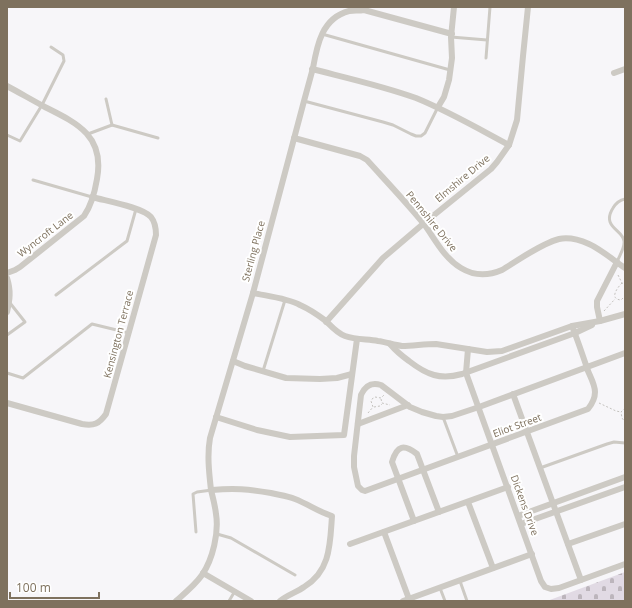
<svg xmlns="http://www.w3.org/2000/svg" width="632" height="608" font-family="'Open Sans',sans-serif">
<style>
.cemetery{fill:url(#cemetery-stones)}
.lines{fill:none;stroke-linecap:round;stroke-linejoin:round}
.path{stroke:#c4c2be;stroke-width:1;stroke-dasharray:2 2;stroke-linecap:butt}
.service{stroke:#cdcac4;stroke-width:3}
.minor{stroke:#cdcac4;stroke-width:6}
.labels{text-anchor:middle;dominant-baseline:central;stroke-width:4;stroke-linejoin:round;paint-order:stroke}
.street-label{font-size:10px;fill:#7e715e;stroke:#fff}
</style>
<defs>
<pattern id="cemetery-stones" width="16" height="16" patternUnits="userSpaceOnUse"><rect width="16" height="16" fill="#e1dae4"/><path d="M2 7V4a2 2 0 0 1 4 0v3zM10 15v-3a2 2 0 0 1 4 0v3z" fill="#bcb5bc"/></pattern>
</defs>
<rect width="100%" height="100%" fill="#f7f6f9"/>
<polygon class="cemetery" points="625,572 625,601 547,601"/>
<g class="lines">
<g class="path">
<polyline points="618,275 622,283 625,285"/>
<path d="M622,283C617,288 609,299 621,300L625,296"/>
<polyline points="604,311 615,299"/>
<polyline points="381,399 382,403 390,405"/>
<polyline points="599,403 616,411 621,412"/>
<polyline points="374,407 380,406 382,404"/>
<polyline points="625,408 621,412 622,418 625,422"/>
<polyline points="368,413 373,407 371,401 373,398 375,397 381,398 384,395"/>
</g>
<g class="service">
<polyline points="322,34 450,70"/>
<polyline points="451,37 487,40"/>
<polyline points="486,58 490,7"/>
<polyline points="304,101 383,122 393,125 411,134 416,136 421,136 425,133 438,107"/>
<polyline points="112,125 158,138"/>
<polyline points="88,134 112,125 106,99"/>
<polyline points="7,135 20,141 42,105 64,61 63,55 51,47"/>
<polyline points="33,180 92,197"/>
<path d="M617,262C619,256 625,248 624,241C623,230 601,227 613,208C616,203 620,200 625,199"/>
<polyline points="56,295 127,241 136,209"/>
<polyline points="7,335 25,322 10,303"/>
<polyline points="263,371 285,300"/>
<polyline points="7,373 23,378 92,324 129,333"/>
<polyline points="443,417 458,457"/>
<polyline points="540,468 607,444 614,442 625,443"/>
<polyline points="196,532 193,494 197,492 212,490"/>
<polyline points="217,534 231,538 295,575"/>
<polyline points="460,581 467,601"/>
<polyline points="440,588 445,601"/>
<polyline points="229,601 235,591"/>
</g>
<g class="minor">
<path d="M312,69C347,78 383,86 416,98C448,111 479,129 509,145"/>
<polyline points="614,73 625,69"/>
<path d="M7,86C20,93 32,100 45,107C77,123 105,136 97,179C95,191 91,206 84,216L20,267L15,270L7,273"/>
<polyline points="438,107 444,97 449,80 452,58 451,37 454,7"/>
<path d="M294,138L360,156L367,160C386,181 406,202 424,224C435,239 444,258 461,268C474,276 488,276 502,270C517,261 542,243 559,239C568,237 580,240 589,244C602,250 613,260 625,268"/>
<path d="M7,278C11,291 10,299 7,312"/>
<path d="M253,293C267,296 287,298 300,305C309,309 318,315 326,321C332,327 337,333 345,336C356,340 367,339 378,341C386,342 394,345 402,346C413,346 424,344 436,344L487,352L502,351L572,326L600,321L625,314"/>
<polyline points="600,321 597,307 597,301 617,262"/>
<polyline points="326,322 383,258 423,224 491,169 497,162 509,145 517,120 523,56 528,7"/>
<path d="M572,326C578,341 583,356 588,371C591,378 595,385 595,392C595,399 592,404 588,409L365,491L362,490L358,486L354,467V456L361,395C365,386 371,382 381,385L410,407L422,412L436,416L443,417L452,416L479,407L625,353"/>
<path d="M390,344C396,351 402,356 409,361C427,375 440,380 462,374L575,333L592,325"/>
<polyline points="468,349 466,373 541,581 545,587 551,589 559,588 625,564"/>
<polyline points="233,361 245,366 286,378 320,379 337,378 352,374"/>
<polyline points="513,394 581,580"/>
<path d="M7,403L82,424C94,426 99,424 106,414L156,235C156,228 155,222 151,217C142,207 106,201 92,197"/>
<polyline points="216,417 257,430 290,437 344,435 357,339"/>
<polyline points="358,424 408,405"/>
<path d="M212,490C234,488 248,489 271,493C279,495 287,496 295,499C308,504 319,512 332,516C330,543 331,571 304,587C297,592 287,595 280,601"/>
<polyline points="468,502 493,568"/>
<polyline points="518,516 625,477"/>
<path d="M414,521L392,462C397,445 404,444 417,454L439,512"/>
<polyline points="521,524 625,487"/>
<polyline points="384,532 409,599"/>
<polyline points="350,544 508,487"/>
<polyline points="568,544 625,524"/>
<polyline points="203,573 251,601"/>
<path d="M176,601C185,593 195,585 202,575C213,559 219,532 216,514C215,505 213,498 211,490C209,472 207,455 210,438L253,293L304,101C307,90 310,79 313,68C317,45 322,18 349,11C353,10 359,11 364,10L452,34"/>
<polyline points="403,601 532,554"/>
</g>
</g>
<g class="labels">
<g class="street-label">
<text transform="translate(462 178) rotate(-40)">Elmshire Drive</text>
<text transform="translate(432 221) rotate(51)">Pennshire Drive</text>
<text transform="translate(45 234) rotate(-38)">Wyncroft Lane</text>
<text transform="translate(253 251) rotate(-75)">Sterling Place</text>
<text transform="translate(118 334) rotate(-75)">Kensington Terrace</text>
<text transform="translate(517 425) rotate(-20)">Eliot Street</text>
<text transform="translate(525 505) rotate(70)">Dickens Drive</text>
</g>
</g>
<rect width="632" height="608" fill="none" stroke="#7e715e" stroke-width="16"/>
<path d="M10 592v6h89v-6" fill="none" stroke="#7e715e" stroke-width="2"/>
<text x="16" y="592" font-size="12" fill="#7e715e" stroke="#ffffff" stroke-width="3" paint-order="stroke">100 m</text>
</svg>
